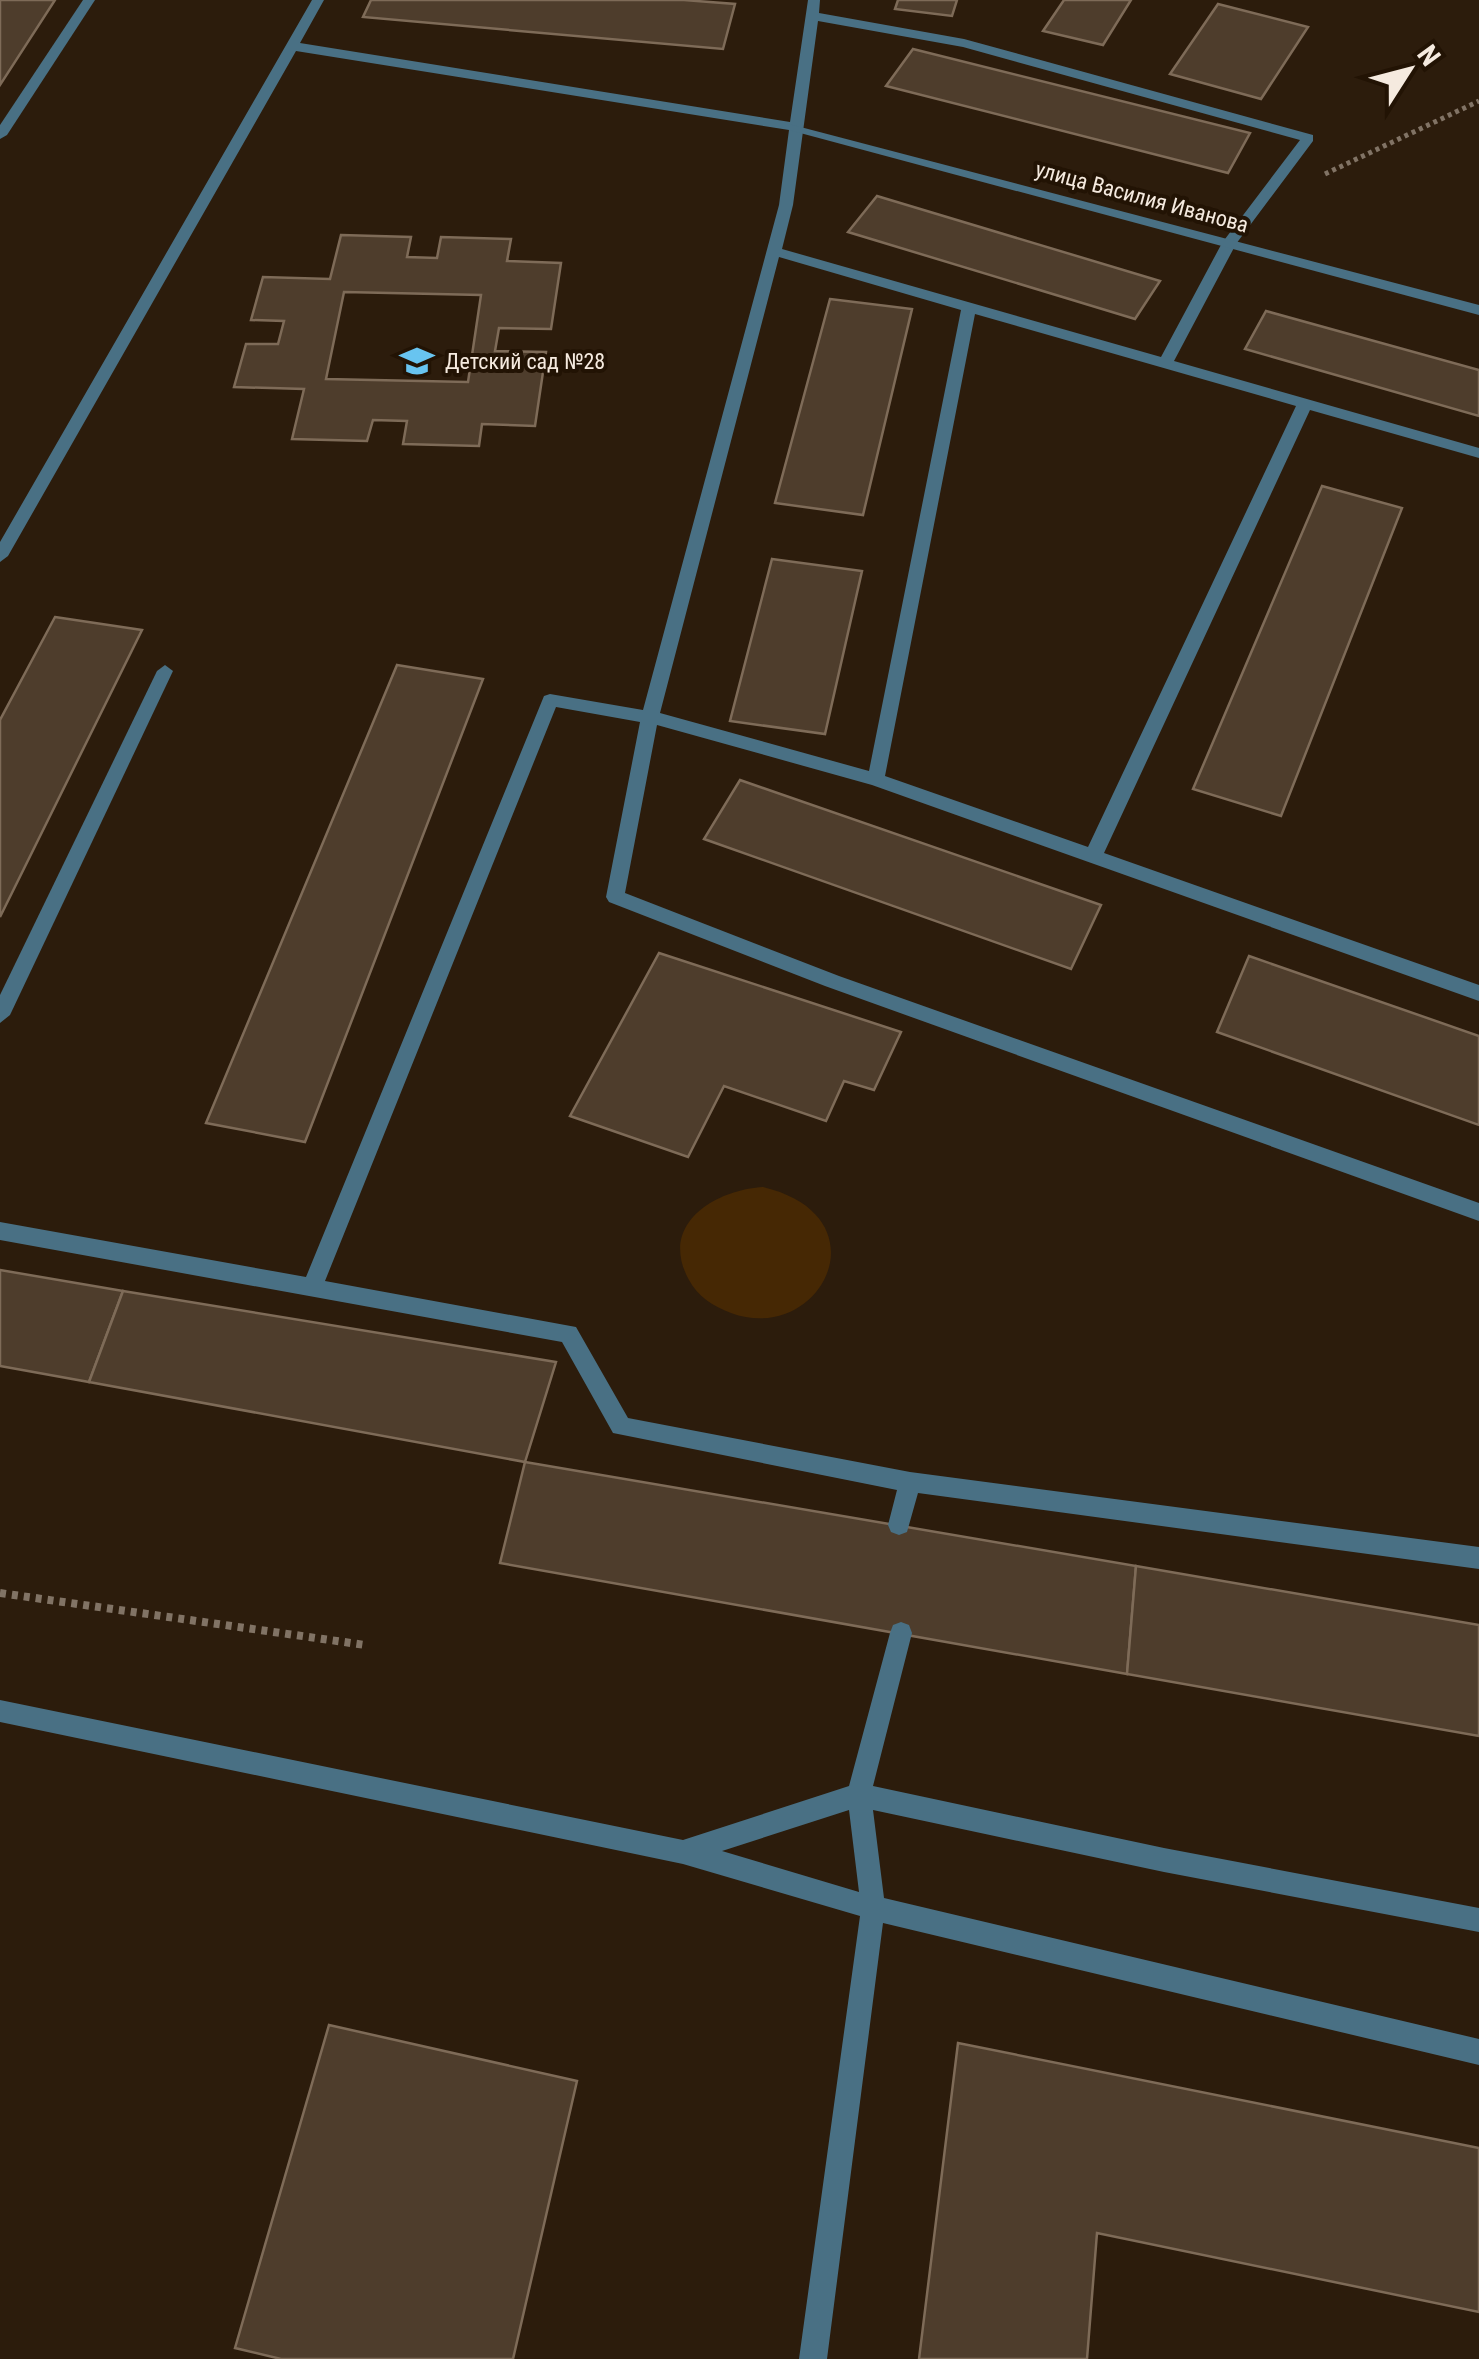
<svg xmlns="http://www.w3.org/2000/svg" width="1479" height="2359" font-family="'Roboto Condensed',sans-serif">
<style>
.green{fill:#462804}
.building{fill:#4e3d2c;stroke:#7e6b58;stroke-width:2.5;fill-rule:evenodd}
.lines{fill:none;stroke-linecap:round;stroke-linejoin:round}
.path-far1{stroke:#817365;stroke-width:5;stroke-dasharray:4 4;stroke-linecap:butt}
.path{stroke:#817365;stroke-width:8;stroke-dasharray:6 6;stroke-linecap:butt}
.service{fill:#497084;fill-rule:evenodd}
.minor{fill:#497084;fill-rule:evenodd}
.labels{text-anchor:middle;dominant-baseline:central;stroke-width:8;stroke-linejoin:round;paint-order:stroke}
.far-street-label{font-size:22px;fill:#f5eadf;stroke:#221304}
.far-poi-label{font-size:22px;fill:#f5eadf;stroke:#221304;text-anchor:start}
</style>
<rect width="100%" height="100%" fill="#2c1c0c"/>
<path class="green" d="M763,1187C887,1217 820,1346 731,1313C713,1306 698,1297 689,1280C658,1224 715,1190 763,1187Z"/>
<g class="building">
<polygon points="0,0 55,0 0,85"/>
<polygon points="371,0 684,0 735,4 723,49 363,17"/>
<polygon points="898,0 957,0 952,16 895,9"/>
<polygon points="1064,0 1131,0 1103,45 1043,31"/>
<polygon points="1218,4 1308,27 1261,99 1170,74"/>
<polygon points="913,49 1250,133 1228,173 886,86"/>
<polygon points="877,196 1160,281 1135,319 848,232"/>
<path d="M341,235L411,237L407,257L437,258L441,237L511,239L507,261L561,263L551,329L499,328L495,351L546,352L535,426L482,424L479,446L403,444L407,421L373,420L367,441L292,439L304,389L234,387L246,344H278L284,321L251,320L263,277L330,279ZM344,292L481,295L468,382L326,379Z"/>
<polygon points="830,299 912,309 863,515 775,503"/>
<polygon points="1266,311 1479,370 1479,416 1245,349"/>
<polygon points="1322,486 1402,508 1281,816 1193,789"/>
<polygon points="772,559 862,571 825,734 730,721"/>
<polygon points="55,617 142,630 0,917 0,720"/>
<polygon points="397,665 483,679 305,1142 206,1123"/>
<polygon points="740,780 1101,905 1071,969 704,839"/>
<polygon points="659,953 901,1032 874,1090 844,1081 826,1121 724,1086 688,1157 570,1116"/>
<polygon points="1249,956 1479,1036 1479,1125 1217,1032"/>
<polygon points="0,1270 123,1291 89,1382 0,1366"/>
<polygon points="123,1291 556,1362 525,1462 89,1382"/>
<polygon points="525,1462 1136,1566 1127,1674 500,1563"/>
<polygon points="1136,1566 1479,1625 1479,1736 1127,1674"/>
<polygon points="329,2025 577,2081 513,2359 281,2359 235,2348"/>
<polygon points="958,2043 1479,2148 1479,2312 1097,2233 1087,2359 919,2359"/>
</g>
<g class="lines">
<polyline class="path-far1" points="1325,174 1479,101"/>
<polyline class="path" points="0,1593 365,1645"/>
<g class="service">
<polygon points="83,0 95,0 7,135 0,139 0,125"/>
<path d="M312,0H324L300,43L790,122L808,0H820L819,13L964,39L1313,135V141L1236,244L1174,361L1479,448V458L1310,410L1104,853L1479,985V1001L872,785L657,725L625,893L839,976L1479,1203V1221L825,986L609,902L606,897L640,722L556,707L325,1281L576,1327L628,1418L910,1472L1479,1547V1569L918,1493L907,1532L899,1535L891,1532L888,1525L897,1490L613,1433L562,1342L0,1240V1222L306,1277L544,696L550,694L643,710L779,205L789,130L296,51L8,556L0,562V542ZM818,21L963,47L1300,140L1222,243L1161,357L782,249L793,205ZM779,257L961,310L869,771L660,713ZM975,314L1296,406L1088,847L885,776Z"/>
<polygon points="165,665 173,671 10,1015 0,1023 0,995 157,671"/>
<path d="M901,1622L909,1625L912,1633L873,1786L1164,1848L1479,1908V1932L1164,1872L873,1810L884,1898L1479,2039V2065L883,1923L827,2359H799L860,1916L683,1864L0,1722V1700L683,1840L849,1786L890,1633L893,1625ZM849,1810L859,1892L722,1851Z"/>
</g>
<polygon class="minor" points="789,124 1479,305 1479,315 789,130"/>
</g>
<defs>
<g id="school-bare" transform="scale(2.7)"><path d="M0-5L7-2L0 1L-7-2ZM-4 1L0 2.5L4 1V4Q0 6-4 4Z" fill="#68c4f0" stroke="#221304" stroke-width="2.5" paint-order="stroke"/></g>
</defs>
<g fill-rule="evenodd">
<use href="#school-bare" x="417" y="361"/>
</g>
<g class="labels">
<g class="far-street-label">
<text transform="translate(1142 197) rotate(15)">улица Василия Иванова</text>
</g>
<g class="far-poi-label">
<text x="445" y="361">Детский сад №28</text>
</g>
</g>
<g transform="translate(1409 70) rotate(54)" stroke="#221304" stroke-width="8" paint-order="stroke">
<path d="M0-8L18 38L0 25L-18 38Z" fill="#f5eadf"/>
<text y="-15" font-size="28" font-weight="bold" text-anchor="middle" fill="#f5eadf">N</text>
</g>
</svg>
